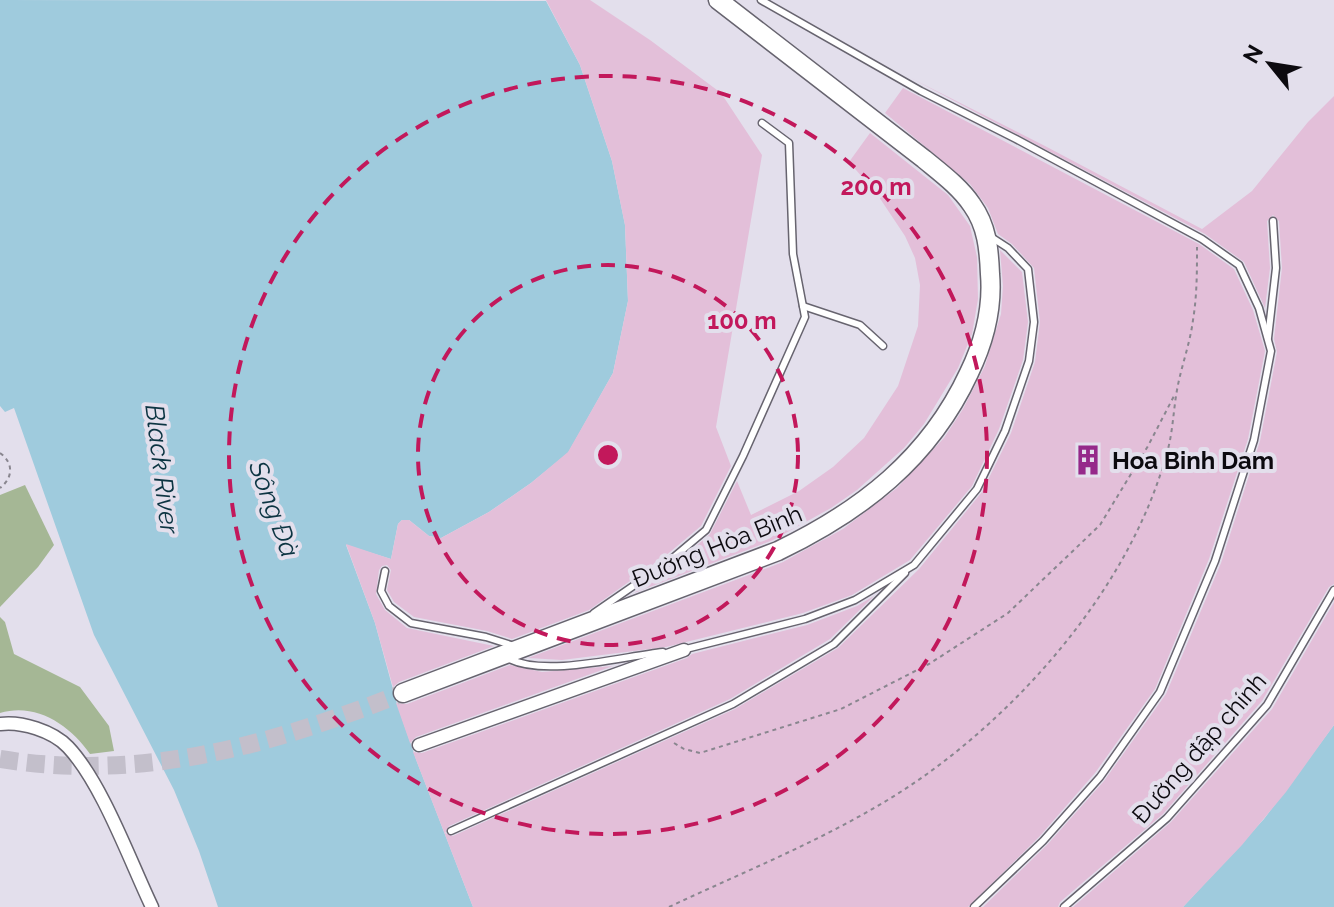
<svg xmlns="http://www.w3.org/2000/svg" width="1334" height="907" font-family="Raleway,sans-serif">
<style>
.forest{fill:#a5b795}
.water{fill:#9fcbdd}
.building{fill:#e3bfd9}
.lines{fill:none;stroke-linecap:round;stroke-linejoin:round}
.secondary-tunnel{stroke:#c3bfcb;stroke-width:18;stroke-dasharray:18 9;stroke-linecap:butt}
.service-casing{stroke:#67646f;stroke-width:9}
.minor-casing{stroke:#67646f;stroke-width:15}
.secondary-casing{stroke:#67646f;stroke-width:21}
.path{stroke:#89868f;stroke-width:2;stroke-dasharray:4 4;stroke-linecap:butt}
.service{stroke:#fff;stroke-width:6}
.minor{stroke:#fff;stroke-width:12}
.secondary{stroke:#fff;stroke-width:18}
.ring{fill:none;stroke:#c2185b;stroke-width:4;stroke-dasharray:14 10}
.labels{text-anchor:middle;dominant-baseline:central;stroke-width:8;stroke-linejoin:round;paint-order:stroke}
.poi-label{font-size:24px;font-weight:bold;fill:#0c0a0f;stroke:#e3dfec;text-anchor:start}
.street-label{font-size:24px;fill:#0c0a0f;stroke:#e3dfec}
.water-label{font-size:26px;font-style:italic;fill:#0c3442;stroke:#e3dfec}
.centre{fill:#c2185b;stroke:#e3dfec;stroke-width:4}
.ring-label{font-size:24px;text-anchor:middle;font-weight:bold;fill:#c2185b;stroke:#e3dfec;stroke-width:8;stroke-linejoin:round;paint-order:stroke}
</style>
<rect width="100%" height="100%" fill="#e3dfec"/>
<g class="forest">
<polygon points="25,485 54,545 38,567 0,607 0,495"/>
<path d="M0,617L5,622L14,654L80,687L109,726L114,751L90,754C70,725 36,702 0,713Z"/>
</g>
<g class="water">
<polygon points="0,0 546,1 580,65 612,161 625,225 628,301 613,373 568,453 531,483 489,512 441,538 429,536 409,520 402,520 398,524 391,559 346,545 375,623 397,704 417,762 473,907 218,907 199,851 174,790 94,635 14,408 5,412 0,406"/>
<polygon points="1334,725 1334,907 1183,907 1264,819"/>
</g>
<g class="building">
<polygon points="546,0 590,0 650,40 721,93 762,155 716,427 731,466 701,526 664,557 589,610 512,639 487,631 414,617 394,602 387,590 391,570 387,565 382,566 379,570 376,594 385,610 407,628 494,646 399,682 393,687 375,623 346,544 391,559 398,524 402,520 409,520 429,536 441,538 489,512 531,483 568,452 613,373 628,301 625,225 612,161 580,65"/>
<polygon points="911,78 1045,146 1202,229 1252,191 1308,122 1334,96 1334,584 1329,587 1262,701 1163,814 1060,902 1058,907 983,907 1047,845 1104,781 1166,694 1221,563 1260,441 1277,352 1274,339 1282,268 1279,221 1273,215 1267,221 1270,268 1265,308 1244,262 1205,234"/>
<polygon points="903,88 1199,244 1234,269 1253,310 1265,351 1248,439 1209,559 1155,689 1095,773 1039,837 968,907 473,907 413,752 422,753 687,658 692,654 807,625 857,606 874,596 830,639 730,699 449,826 445,833 453,836 735,709 838,648 919,569 982,492 1011,433 1035,362 1040,322 1034,268 1012,244 998,234 988,208 970,184 885,113"/>
<polygon points="870,133 948,195 970,226 977,257 978,299 972,334 958,368 924,424 904,448 857,490 831,508 773,540 634,593 672,567 710,534 737,481 751,515 799,491 833,467 864,438 898,386 918,326 920,285 915,258 905,236 877,194 849,162"/>
<polygon points="1000,250 1022,272 1028,322 1023,360 999,429 972,486 910,560 852,595 803,613 666,647 562,660 528,658 783,562 843,529 897,488 944,438 963,409 985,366 1001,314 1003,286"/>
<polygon points="1334,602 1334,725 1286,792 1242,845 1183,907 1073,907 1171,822 1272,709"/>
<polygon points="510,665 542,672 613,666 416,737 410,743 396,703 407,704"/>
</g>
<g class="lines">
<path class="secondary-tunnel" d="M0,759C143,782 271,745 403,693"/>
<g class="service-casing">
<g id="service">
<polyline points="761,0 921,91 1016,139 1202,239 1239,265 1259,308 1271,351 1254,440 1215,561 1160,692 1100,777 1043,841 974,907"/>
<polyline points="803,306 860,325 883,346"/>
<polyline points="1268,338 1276,268 1273,221"/>
<polyline points="385,571 381,591 389,606 411,623 486,637 514,646"/>
<polyline points="594,613 668,562 706,530 743,456 805,317 793,254 789,143 762,123"/>
<polyline points="682,650 805,619 855,600 914,565 977,489 1005,431 1029,361 1034,322 1028,269 1008,248 991,237"/>
<path d="M509,659C546,677 620,657 663,652"/>
<polyline points="451,831 733,704 834,644 905,573"/>
<polyline points="1064,907 1167,818 1267,705 1334,590"/>
</g>
</g>
<g class="minor-casing">
<g id="minor">
<path d="M0,724C21,721 53,731 68,747C102,783 130,861 152,907"/>
<polyline points="419,745 684,650"/>
</g>
</g>
<g class="secondary-casing">
<path id="secondary" d="M403,693L778,551C861,511 929,459 969,373C984,342 993,309 990,274C989,249 987,226 972,205C960,187 941,173 924,159L718,0"/>
</g>
<g class="path">
<path d="M0,453C14,463 13,478 0,488"/>
<polyline points="674,743 684,749 700,753 841,709 929,664 1008,613 1100,525 1148,446 1174,396"/>
<path d="M669,907C756,866 849,830 927,774C1031,699 1131,581 1166,456C1173,434 1173,412 1177,390C1181,367 1190,344 1193,320C1197,296 1197,271 1197,247"/>
</g>
<use href="#service" class="service"/>
<use href="#minor" class="minor"/>
<use href="#secondary" class="secondary"/>
</g>
<g class="ring">
<circle cx="608" cy="455" r="190"/>
<circle cx="608" cy="455" r="379"/>
</g>
<defs>
<g id="building-bare" transform="scale(2.4)"><path d="M-4-6H4V6H1V3H-1V6H-4ZM-2.5-4.3h1.7v1.8h-1.7ZM.8-4.3h1.7v1.8H.8ZM-2.5-1h1.7V.8h-1.7ZM.8-1h1.7V.8H.8Z" fill="#95298a" stroke="#e3dfec" stroke-width="2.5" paint-order="stroke"/></g>
</defs>
<g fill-rule="evenodd">
<use href="#building-bare" x="1088" y="460"/>
</g>
<g class="labels">
<g class="poi-label">
<text x="1112" y="460">Hoa Binh Dam</text>
</g>
<g class="street-label">
<text transform="translate(717 546) rotate(-22)">Đường Hòa Bình</text>
<text transform="translate(1199 748) rotate(-49)">Đường đập chính</text>
</g>
<g class="water-label">
<text transform="translate(162 469) rotate(83)">Black River</text>
<text transform="translate(274 509) rotate(70)">Sông Đà</text>
</g>
</g>
<circle cx="608" cy="455" r="12" class="centre"/>
<g class="ring-label">
<text x="876" y="195">200 m</text>
<text x="742" y="329">100 m</text>
</g>
<g transform="translate(1270 64) rotate(300)" stroke="#e3dfec" stroke-width="6" paint-order="stroke">
<path d="M0-6L14 30L0 20L-14 30Z" fill="#0c0a0f"/>
<text y="-12" font-size="22" font-weight="bold" text-anchor="middle" fill="#0c0a0f">N</text>
</g>
</svg>
